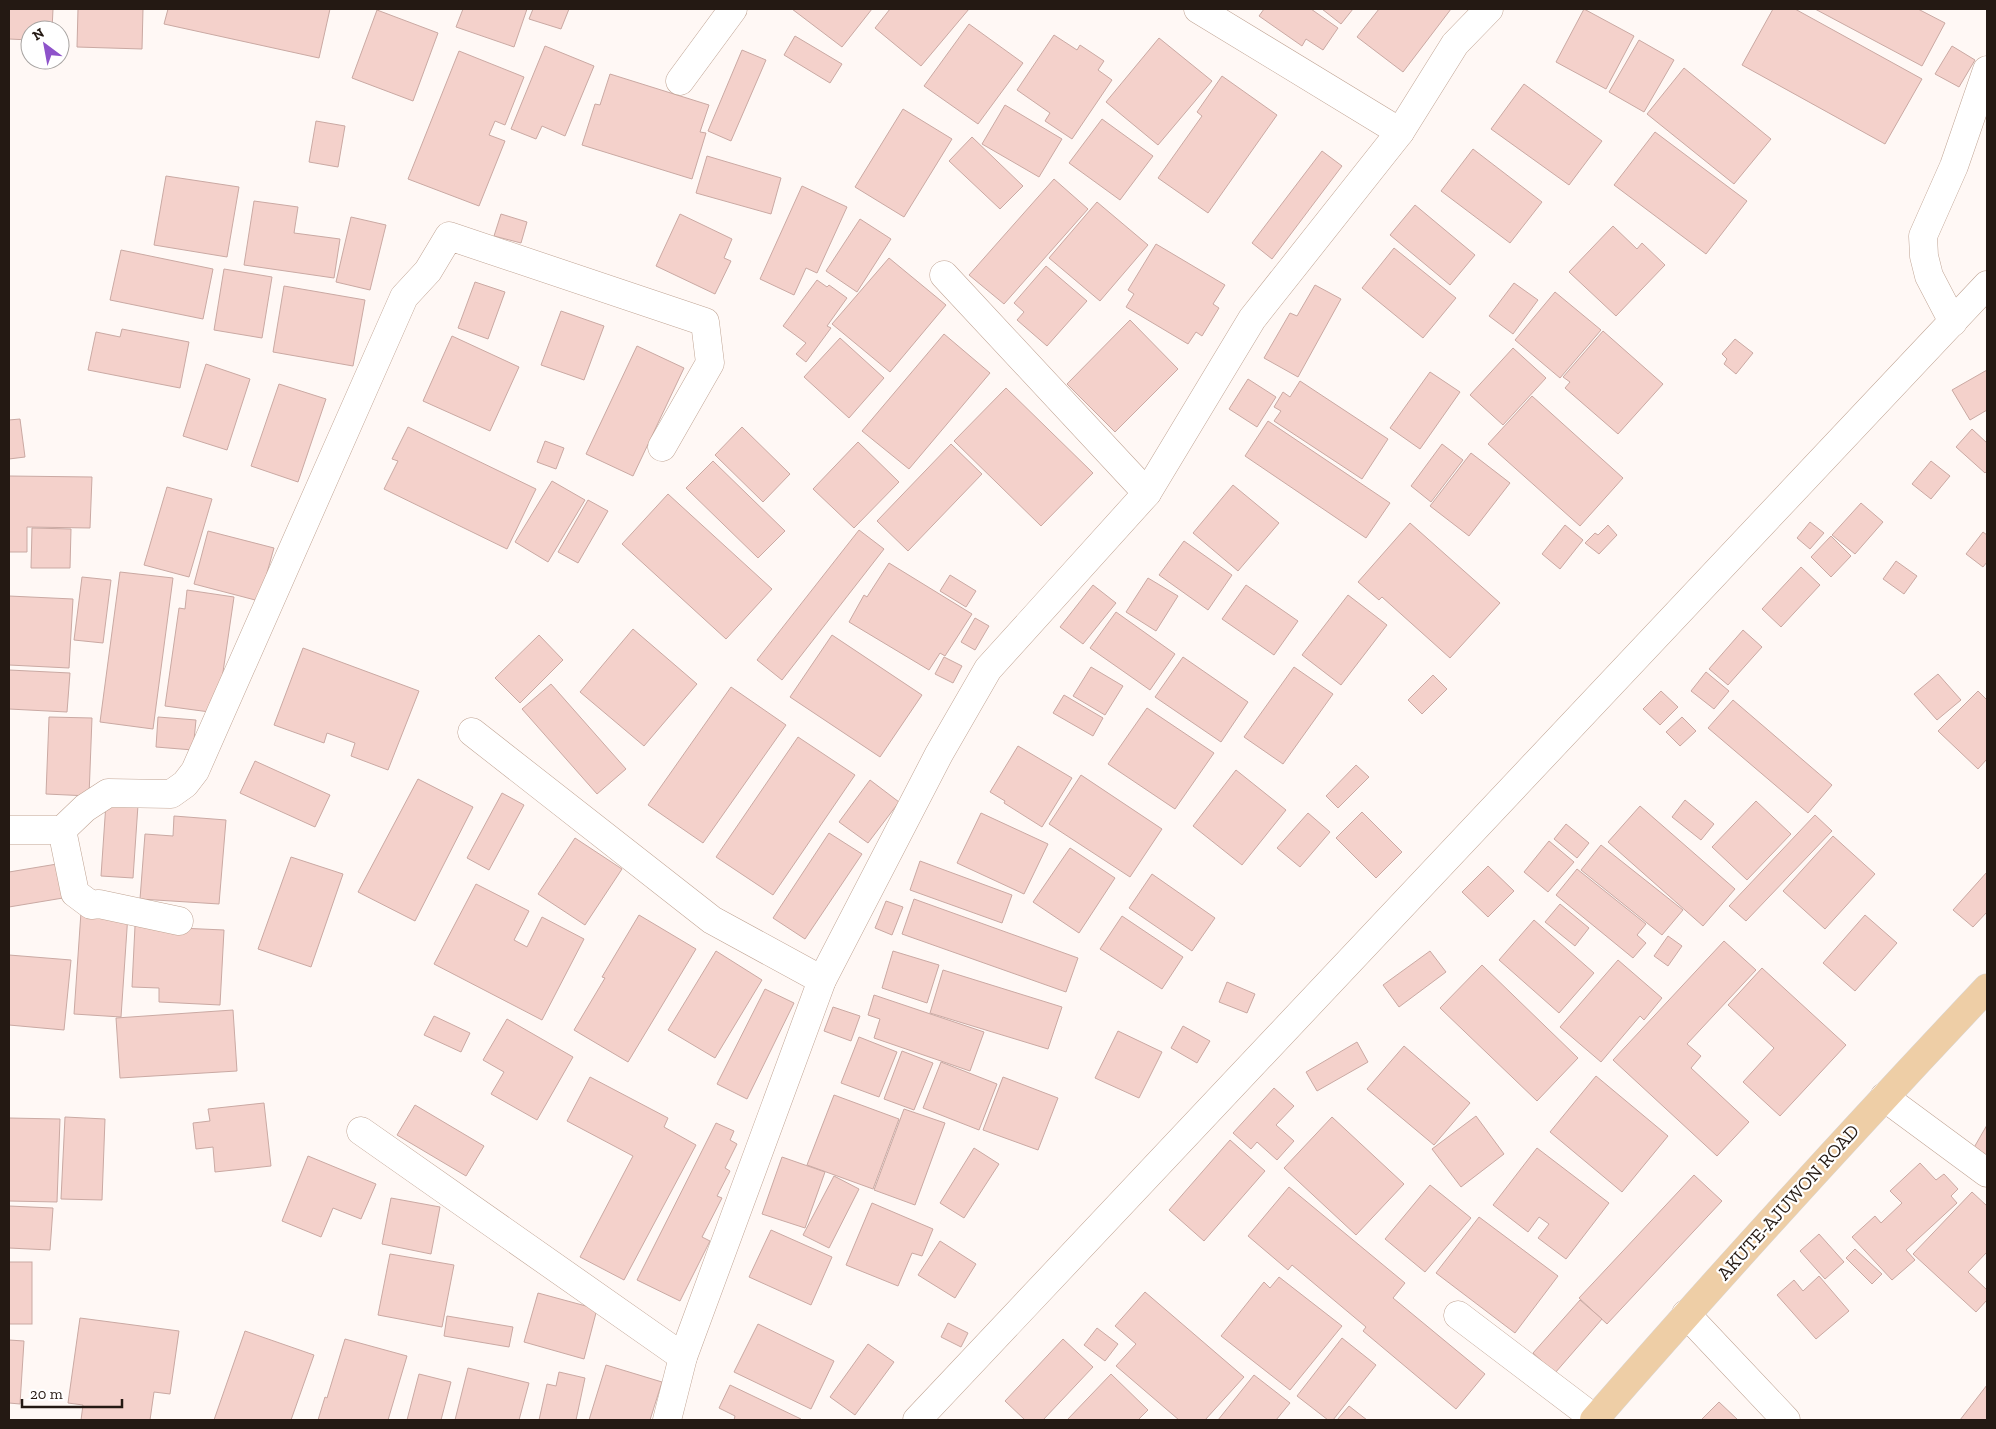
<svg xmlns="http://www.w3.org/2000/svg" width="1996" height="1429" font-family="'Zilla Slab',serif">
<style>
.building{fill:#f4d1cb;stroke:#caa9a3}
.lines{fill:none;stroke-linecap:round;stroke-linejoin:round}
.minor-casing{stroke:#c0a494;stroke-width:29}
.major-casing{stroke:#d8d6d5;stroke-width:29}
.minor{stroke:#fff;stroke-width:28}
.major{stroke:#eecea6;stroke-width:28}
.labels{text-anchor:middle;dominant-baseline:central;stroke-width:4.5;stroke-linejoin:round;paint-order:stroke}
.street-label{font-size:19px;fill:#241913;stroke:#fff}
</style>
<rect width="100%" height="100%" fill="#fff8f5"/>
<g class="building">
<polygon points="9,9 53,9 52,30 30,30 30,40 9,39"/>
<polygon points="78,9 143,9 142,49 77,47"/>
<polygon points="168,9 330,9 319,58 164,24"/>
<polygon points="463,9 527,9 514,47 456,27"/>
<polygon points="533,9 569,9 561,29 529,19"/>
<polygon points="792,9 872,9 842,47"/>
<polygon points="890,9 969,9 921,66 875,28"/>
<polygon points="1264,9 1311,9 1338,28 1323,50 1306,39 1302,46 1259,16"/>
<polygon points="1322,9 1353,9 1341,24"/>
<polygon points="1379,9 1451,9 1403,72 1357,37"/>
<polygon points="1584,9 1634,36 1606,89 1556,62"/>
<polygon points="1773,9 1795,9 1922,79 1885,144 1742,65"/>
<polygon points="1815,9 1918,9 1945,23 1922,66"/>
<polygon points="377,10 438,33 413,101 352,78"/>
<polygon points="969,24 1023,63 978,124 924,86"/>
<polygon points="1054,35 1077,50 1080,45 1104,61 1098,70 1112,80 1072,139 1045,121 1050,113 1017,90"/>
<polygon points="795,36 842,64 830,83 784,55"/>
<polygon points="1159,38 1212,81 1158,145 1106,102"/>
<polygon points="1639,40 1674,60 1644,112 1609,92"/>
<polygon points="545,46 594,66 565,136 542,126 536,139 511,129"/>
<polygon points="1952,46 1975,60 1959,87 1935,74"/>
<polygon points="742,50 766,60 731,141 708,131"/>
<polygon points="459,51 524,77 505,125 495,121 489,135 505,141 479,206 408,179"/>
<polygon points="1684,68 1771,139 1734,184 1647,114"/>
<polygon points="610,74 709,105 700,132 706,133 692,179 582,145 595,104 600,105"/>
<polygon points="1222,76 1277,115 1208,213 1158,178 1202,116 1197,112"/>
<polygon points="1524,84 1602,141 1569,185 1491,129"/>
<polygon points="1005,105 1062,139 1039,177 982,144"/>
<polygon points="903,109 952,139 904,217 855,187"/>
<polygon points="1102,119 1153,156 1120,200 1069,163"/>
<polygon points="316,121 345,126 338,167 309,162"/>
<polygon points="1655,132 1747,201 1706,254 1614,185"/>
<polygon points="972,137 1023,186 1000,209 949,161"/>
<polygon points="1473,149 1542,202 1510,243 1441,191"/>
<polygon points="1322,151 1342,166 1272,259 1252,243"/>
<polygon points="707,156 781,178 771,214 696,193"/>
<polygon points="166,176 239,187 227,257 154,245"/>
<polygon points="1054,179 1088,209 1004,304 969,275"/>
<polygon points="802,186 847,207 817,273 806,268 794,295 760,279"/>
<polygon points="254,201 298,207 294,233 340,239 334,278 244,265"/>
<polygon points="1097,202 1148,245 1100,301 1049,258"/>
<polygon points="1415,205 1475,255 1450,285 1390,235"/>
<polygon points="501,214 527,222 521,243 494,236"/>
<polygon points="680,214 732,239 724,258 731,261 715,294 656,266"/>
<polygon points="351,217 386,225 370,290 336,282"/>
<polygon points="860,219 891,239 857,292 826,271"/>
<polygon points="1613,226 1637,249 1642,243 1665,265 1616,316 1569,272"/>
<polygon points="1156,244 1225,285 1213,304 1219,308 1202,336 1196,332 1188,344 1126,307 1134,294 1128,290"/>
<polygon points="1394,248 1456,298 1423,338 1362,288"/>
<polygon points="121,250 213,269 203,319 110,300"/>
<polygon points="889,258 946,305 890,372 832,324"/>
<polygon points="1046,266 1087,301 1047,346 1017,320 1024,312 1014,303"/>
<polygon points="224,269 272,277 262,338 214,330"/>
<polygon points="817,280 827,287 829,285 847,298 827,326 831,328 806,362 796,354 806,343 783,326"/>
<polygon points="475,282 505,292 488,339 458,328"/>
<polygon points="1514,283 1538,300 1513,334 1489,316"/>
<polygon points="1315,285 1341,299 1298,377 1264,358 1290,313 1297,316"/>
<polygon points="284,286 365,300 353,366 273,352"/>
<polygon points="1555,292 1601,330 1560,378 1515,340"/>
<polygon points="561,311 604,326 584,380 541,365"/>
<polygon points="1130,320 1178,369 1115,432 1067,384"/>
<polygon points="122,329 189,342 180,388 88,370 96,332 120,337"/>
<polygon points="1603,331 1663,384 1618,434 1565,388 1570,382 1563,377"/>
<polygon points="944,334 990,373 909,469 862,431"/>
<polygon points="452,336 519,367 490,431 423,401"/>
<polygon points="840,338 884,378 849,418 804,377"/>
<polygon points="1735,339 1753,353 1736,374 1724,364 1727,359 1722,354"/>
<polygon points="637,346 684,368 633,476 586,454"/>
<polygon points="1513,348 1546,378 1503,425 1470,395"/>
<polygon points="206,364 250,379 227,450 183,436"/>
<polygon points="1987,370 1987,410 1970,420 1952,390"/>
<polygon points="1430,372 1460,392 1420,449 1390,428"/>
<polygon points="1248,379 1276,397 1257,427 1229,409"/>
<polygon points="1300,381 1388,439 1362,479 1274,421 1281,411 1274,407 1283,392 1290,397"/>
<polygon points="279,384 326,399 298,482 251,466"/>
<polygon points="1006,388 1093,473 1041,526 954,441"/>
<polygon points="1532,396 1623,478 1580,526 1488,444"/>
<polygon points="20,419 25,457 9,459 9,420"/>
<polygon points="1268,421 1390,503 1366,538 1245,456"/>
<polygon points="408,427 536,489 507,549 384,489 398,461 392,459"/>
<polygon points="742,427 790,474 763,502 715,455"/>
<polygon points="1972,429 1987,443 1987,471 1985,473 1956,447"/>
<polygon points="545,441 564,448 556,469 537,462"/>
<polygon points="858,442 899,482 854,528 813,489"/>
<polygon points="951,444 982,474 908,551 877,521"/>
<polygon points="1442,444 1463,460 1431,502 1411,486"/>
<polygon points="1471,453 1510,483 1469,536 1430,506"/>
<polygon points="713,461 785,531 758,558 686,488"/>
<polygon points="1931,461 1950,476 1931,499 1912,484"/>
<polygon points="9,476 92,477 90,528 27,527 27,552 9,552"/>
<polygon points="552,481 585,500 548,562 515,542"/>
<polygon points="1233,485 1279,523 1238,571 1193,533"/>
<polygon points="167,487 212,499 189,577 144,565"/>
<polygon points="668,494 772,589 726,639 622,544"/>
<polygon points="588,500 608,511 578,563 558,552"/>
<polygon points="1861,503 1883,522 1855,554 1832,535"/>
<polygon points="1810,522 1824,533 1810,549 1797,538"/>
<polygon points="1410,523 1500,603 1450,658 1382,597 1379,600 1358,582"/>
<polygon points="1565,525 1583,540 1560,569 1542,554"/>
<polygon points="1608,525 1617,535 1599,554 1585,543 1595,533 1598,535"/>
<polygon points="32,528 71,529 70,568 31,568"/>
<polygon points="859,530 884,549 782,680 757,660"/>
<polygon points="208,531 274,548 259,601 194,584"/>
<polygon points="1983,532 1987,535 1987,562 1983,567 1966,554"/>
<polygon points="1831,536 1851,556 1831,577 1811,557"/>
<polygon points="1184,541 1232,575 1208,610 1159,575"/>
<polygon points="1896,561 1917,576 1904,594 1883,579"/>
<polygon points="889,563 972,614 945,656 940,653 929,670 849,622 864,595 867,597"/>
<polygon points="1801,567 1820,585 1781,627 1762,609"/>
<polygon points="120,572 173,578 153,729 100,722"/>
<polygon points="950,575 976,591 966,607 940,591"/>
<polygon points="82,577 111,580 103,643 74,640"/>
<polygon points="1148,578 1178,596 1156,631 1126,612"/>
<polygon points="1093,585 1116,603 1083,644 1060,627"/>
<polygon points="1246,585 1298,621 1274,655 1222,619"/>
<polygon points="187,590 234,597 217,713 165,706 179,608 185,609"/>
<polygon points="1348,595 1387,625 1341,685 1302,655"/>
<polygon points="9,596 73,599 69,668 9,665"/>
<polygon points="1116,612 1175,654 1150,690 1090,648"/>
<polygon points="975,618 989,626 975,650 961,642"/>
<polygon points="633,629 697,684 644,746 580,692"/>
<polygon points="1743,630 1762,647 1728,685 1709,669"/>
<polygon points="539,635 563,660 520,703 495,678"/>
<polygon points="832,635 922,695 880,757 790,697"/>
<polygon points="303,648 419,691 388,770 351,756 355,743 327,733 324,743 274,725"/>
<polygon points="944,657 962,666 953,683 935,674"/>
<polygon points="1183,657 1248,702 1221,742 1155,697"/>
<polygon points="1091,667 1123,686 1105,715 1073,696"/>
<polygon points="1294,667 1333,694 1283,764 1244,737"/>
<polygon points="9,670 70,673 67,712 9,709"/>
<polygon points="1706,672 1729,691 1714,709 1691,691"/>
<polygon points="1938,674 1961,700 1937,720 1914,694"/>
<polygon points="1433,675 1447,689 1422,714 1408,700"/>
<polygon points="551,684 626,769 597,794 522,709"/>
<polygon points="731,687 786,725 703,843 648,805"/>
<polygon points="1661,691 1678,707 1660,725 1643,709"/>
<polygon points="1978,691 1987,700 1987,759 1978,769 1938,731"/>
<polygon points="1064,695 1103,718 1093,736 1053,713"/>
<polygon points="1733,700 1832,785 1808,813 1708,728"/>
<polygon points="1147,708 1214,753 1175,809 1108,764"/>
<polygon points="49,717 92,718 89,796 46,794"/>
<polygon points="158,717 196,720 193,750 156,747"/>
<polygon points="1682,717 1696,731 1680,746 1666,732"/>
<polygon points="798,737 855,775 773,895 716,857"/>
<polygon points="1018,746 1072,778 1042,827 1004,803 1005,801 990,792"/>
<polygon points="255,761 330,795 315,827 240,793"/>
<polygon points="1356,765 1369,777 1338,808 1326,796"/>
<polygon points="1236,770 1286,810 1242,865 1193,826"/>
<polygon points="1081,775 1162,829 1130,877 1049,824"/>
<polygon points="418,779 473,807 415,921 358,892"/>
<polygon points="870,780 899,802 868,843 839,822"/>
<polygon points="502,793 524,805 489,870 467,858"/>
<polygon points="1685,800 1714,824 1701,840 1672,817"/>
<polygon points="1756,801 1791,834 1747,880 1712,847"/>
<polygon points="106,803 138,805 133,878 101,876"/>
<polygon points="1640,806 1735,889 1703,926 1608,842"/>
<polygon points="1362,812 1402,852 1376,878 1336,838"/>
<polygon points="981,813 1048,844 1024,894 957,863"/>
<polygon points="1308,813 1330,832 1300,867 1277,848"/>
<polygon points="1815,815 1832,831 1746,921 1729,906"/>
<polygon points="174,816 226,820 219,904 140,899 145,834 173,836"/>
<polygon points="1566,824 1589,843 1577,858 1554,839"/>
<polygon points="829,833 862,854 805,939 773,918"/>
<polygon points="1833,836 1875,874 1825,929 1783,891"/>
<polygon points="575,838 622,869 585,925 538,894"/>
<polygon points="1549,841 1574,862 1548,892 1524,872"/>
<polygon points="1601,845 1683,910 1662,935 1581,870"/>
<polygon points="1070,848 1115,878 1079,933 1033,902"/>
<polygon points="291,857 343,874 311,967 258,949"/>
<polygon points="920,861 1012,895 1002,923 910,890"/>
<polygon points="57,864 63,898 9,907 9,872"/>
<polygon points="1488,866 1514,891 1488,917 1462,892"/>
<polygon points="1577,869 1646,924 1637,935 1646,943 1633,958 1556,895"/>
<polygon points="1987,872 1987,912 1973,927 1953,910"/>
<polygon points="1152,874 1215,918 1192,951 1129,908"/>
<polygon points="476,884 529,911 514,940 527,947 542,917 584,939 542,1020 434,964"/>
<polygon points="914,899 1078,958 1066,992 902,934"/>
<polygon points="886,901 903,907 892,935 875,928"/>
<polygon points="1560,904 1589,928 1575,946 1545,922"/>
<polygon points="81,912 128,914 121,1017 74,1014"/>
<polygon points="639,915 696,949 628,1062 574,1030 605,978 602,977"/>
<polygon points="1865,915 1897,943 1855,991 1823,963"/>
<polygon points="1122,916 1183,957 1162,989 1100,949"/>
<polygon points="1534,920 1594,973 1559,1013 1499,960"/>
<polygon points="135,926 224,930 220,1005 159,1002 159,988 132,987"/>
<polygon points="1668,936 1682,946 1668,966 1654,956"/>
<polygon points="1724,941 1756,970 1687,1044 1701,1056 1691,1068 1749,1122 1717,1156 1613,1060"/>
<polygon points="716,951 762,980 715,1058 668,1030"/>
<polygon points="893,951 939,965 927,1003 882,988"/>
<polygon points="1430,951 1446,972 1399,1007 1383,985"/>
<polygon points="9,955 71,960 64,1030 9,1025"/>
<polygon points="1618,960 1662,998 1644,1020 1640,1016 1601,1062 1560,1027"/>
<polygon points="1482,965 1578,1058 1537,1101 1440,1008"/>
<polygon points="1762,968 1846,1045 1780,1116 1743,1082 1774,1048 1728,1005"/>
<polygon points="943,970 1062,1007 1048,1049 930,1013"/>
<polygon points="1227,982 1255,994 1247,1013 1219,1002"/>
<polygon points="765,989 794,1003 747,1099 717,1084"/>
<polygon points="874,995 984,1032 970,1071 874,1038 880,1019 868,1015"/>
<polygon points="833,1007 860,1016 851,1041 824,1031"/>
<polygon points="233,1010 237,1071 120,1078 116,1018"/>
<polygon points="434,1016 470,1033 461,1052 424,1035"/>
<polygon points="507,1019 573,1057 537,1120 491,1094 504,1072 483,1060"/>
<polygon points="1183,1026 1210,1041 1197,1063 1171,1048"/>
<polygon points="1118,1031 1162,1052 1139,1098 1095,1078"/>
<polygon points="859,1037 897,1052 879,1097 841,1083"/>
<polygon points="1357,1042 1368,1062 1317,1091 1306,1072"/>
<polygon points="1404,1046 1470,1103 1434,1145 1367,1089"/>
<polygon points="902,1051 933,1063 914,1110 884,1099"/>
<polygon points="941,1062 997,1084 979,1130 923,1108"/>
<polygon points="1596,1076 1668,1136 1622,1192 1550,1132"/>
<polygon points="590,1077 668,1118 664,1127 696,1145 624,1280 580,1257 633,1156 567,1121"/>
<polygon points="1003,1077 1058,1098 1038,1150 983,1130"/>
<polygon points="1274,1088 1294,1106 1276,1125 1294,1141 1277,1160 1257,1142 1251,1149 1233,1133"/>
<polygon points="834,1095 899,1119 873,1189 807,1165"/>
<polygon points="264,1103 271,1166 215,1172 213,1147 196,1149 193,1123 210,1121 208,1109"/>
<polygon points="415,1105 484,1146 466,1176 397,1135"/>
<polygon points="904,1109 945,1123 915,1205 874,1190"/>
<polygon points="1476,1116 1504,1154 1461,1187 1432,1149"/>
<polygon points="65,1117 105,1119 102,1200 61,1199"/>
<polygon points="1332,1117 1404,1184 1356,1235 1284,1168"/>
<polygon points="9,1118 60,1119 57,1202 9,1201"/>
<polygon points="716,1123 734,1131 730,1140 737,1144 725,1168 730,1171 717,1196 722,1198 702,1237 710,1241 680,1301 637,1280"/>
<polygon points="1987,1125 1987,1159 1972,1151"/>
<polygon points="1230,1140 1265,1171 1204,1241 1169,1210"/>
<polygon points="974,1148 999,1164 964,1218 940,1203"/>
<polygon points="1537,1148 1609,1203 1566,1259 1538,1238 1549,1224 1539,1217 1528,1232 1493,1205"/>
<polygon points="308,1156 376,1184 361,1219 333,1208 321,1237 282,1221"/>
<polygon points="782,1157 825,1172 805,1228 762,1214"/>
<polygon points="1920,1163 1936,1180 1944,1174 1958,1189 1951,1196 1957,1203 1906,1250 1915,1260 1892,1280 1852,1237 1875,1216 1881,1223 1902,1203 1890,1191"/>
<polygon points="1694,1175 1722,1201 1607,1324 1579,1298"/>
<polygon points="834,1176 859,1189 829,1248 803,1235"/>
<polygon points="1430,1185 1471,1218 1425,1272 1385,1239"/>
<polygon points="1289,1187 1405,1283 1393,1298 1485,1374 1456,1409 1363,1331 1366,1327 1292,1265 1288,1270 1248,1236"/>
<polygon points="1972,1192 1987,1206 1987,1252 1968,1272 1987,1290 1987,1300 1976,1312 1913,1254"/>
<polygon points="391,1198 440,1207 431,1254 382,1244"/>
<polygon points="872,1203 933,1229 922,1256 912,1253 898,1286 846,1265"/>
<polygon points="9,1206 53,1208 50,1250 9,1248"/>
<polygon points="1479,1217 1558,1276 1515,1333 1436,1273"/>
<polygon points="771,1230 832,1257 811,1305 749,1277"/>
<polygon points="1819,1234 1844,1262 1825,1279 1800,1251"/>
<polygon points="940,1241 976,1264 955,1298 918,1275"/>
<polygon points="1855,1249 1882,1274 1872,1284 1846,1258"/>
<polygon points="390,1254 454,1265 442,1327 378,1315"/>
<rect x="9" y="1262" width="23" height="62"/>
<polygon points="1819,1276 1849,1311 1816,1339 1777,1295 1794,1280 1803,1291"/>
<polygon points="1279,1277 1342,1326 1290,1390 1221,1336 1264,1282 1270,1288"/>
<polygon points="1145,1292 1244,1377 1205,1420 1179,1420 1116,1366 1136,1344 1115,1326"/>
<polygon points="538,1293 597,1309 584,1359 524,1342"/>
<polygon points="1580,1300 1602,1319 1555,1373 1533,1353"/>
<polygon points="447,1316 513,1327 509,1347 444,1336"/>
<polygon points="80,1318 179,1331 170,1394 154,1392 150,1420 81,1420 83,1405 68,1403"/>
<polygon points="948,1323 968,1333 961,1347 941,1337"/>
<polygon points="758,1324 834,1361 811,1409 734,1372"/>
<polygon points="1097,1328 1118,1344 1105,1361 1084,1345"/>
<polygon points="245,1331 314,1355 291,1420 214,1420"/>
<polygon points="1342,1338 1376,1365 1333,1420 1328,1420 1297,1396"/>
<polygon points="345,1339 407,1356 388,1420 318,1420 325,1397 327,1398"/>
<polygon points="1063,1339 1093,1367 1043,1420 1025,1420 1005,1401"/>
<polygon points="9,1340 24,1341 20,1404 9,1403"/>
<polygon points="868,1344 894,1362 855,1415 830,1397"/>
<polygon points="606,1365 662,1382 650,1420 589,1420"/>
<polygon points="468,1368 529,1383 519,1420 455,1420"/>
<polygon points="559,1372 585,1378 576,1420 539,1420 547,1384 556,1386"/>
<polygon points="419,1374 451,1382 441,1420 407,1420"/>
<polygon points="1111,1374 1148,1410 1138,1420 1067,1420"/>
<polygon points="1254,1375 1290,1403 1276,1420 1218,1420"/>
<polygon points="730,1385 801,1419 801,1420 734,1420 735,1416 719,1408"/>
<polygon points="1987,1385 1987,1420 1960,1420"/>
<polygon points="1719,1402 1738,1420 1701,1420"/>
<polygon points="1349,1406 1367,1420 1337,1420"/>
</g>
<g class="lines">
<g class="minor-casing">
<g id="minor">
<polyline points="1198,9 1400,132"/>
<polyline points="680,81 733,9"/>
<polyline points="944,275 1147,493"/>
<polyline points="1953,322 1929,276 1924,256 1923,236 1954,166 1987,70"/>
<polyline points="472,732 712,920 822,980"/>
<polyline points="9,830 62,830 85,808 108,793 171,794 185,784 195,771 404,297 428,271 449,236 705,322 710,363 662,447"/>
<polyline points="62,830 75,893 91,905 99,904 179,921"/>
<polyline points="1884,1097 1987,1173"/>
<polyline points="361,1131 683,1357"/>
<polyline points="1686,1314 1786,1420"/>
<polyline points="1458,1315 1595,1419"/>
<polyline points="667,1420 683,1357 822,980 939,754 988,669 1147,493 1252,319 1400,132 1455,44 1489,9"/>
<polyline points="917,1420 1987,285"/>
</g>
</g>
<g class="major-casing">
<path id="major" d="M1594,1420C1722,1273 1853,1130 1987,988"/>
</g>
<use href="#minor" class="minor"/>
<use href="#major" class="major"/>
</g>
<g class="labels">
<g class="street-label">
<text transform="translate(1788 1202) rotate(-48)">AKUTE-AJUWON ROAD</text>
</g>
</g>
<rect width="1996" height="1429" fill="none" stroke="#241913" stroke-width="20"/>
<g transform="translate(45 45) rotate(328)"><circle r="24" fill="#ffffff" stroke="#a7a3a1"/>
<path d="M0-4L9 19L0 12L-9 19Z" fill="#8e53ca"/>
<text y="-8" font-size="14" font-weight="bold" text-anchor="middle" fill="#241913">N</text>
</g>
<path d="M22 1399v8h100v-8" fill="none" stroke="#241913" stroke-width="2.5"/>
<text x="30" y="1399" font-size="15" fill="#241913" stroke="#ffffff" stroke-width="4" paint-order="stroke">20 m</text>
</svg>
